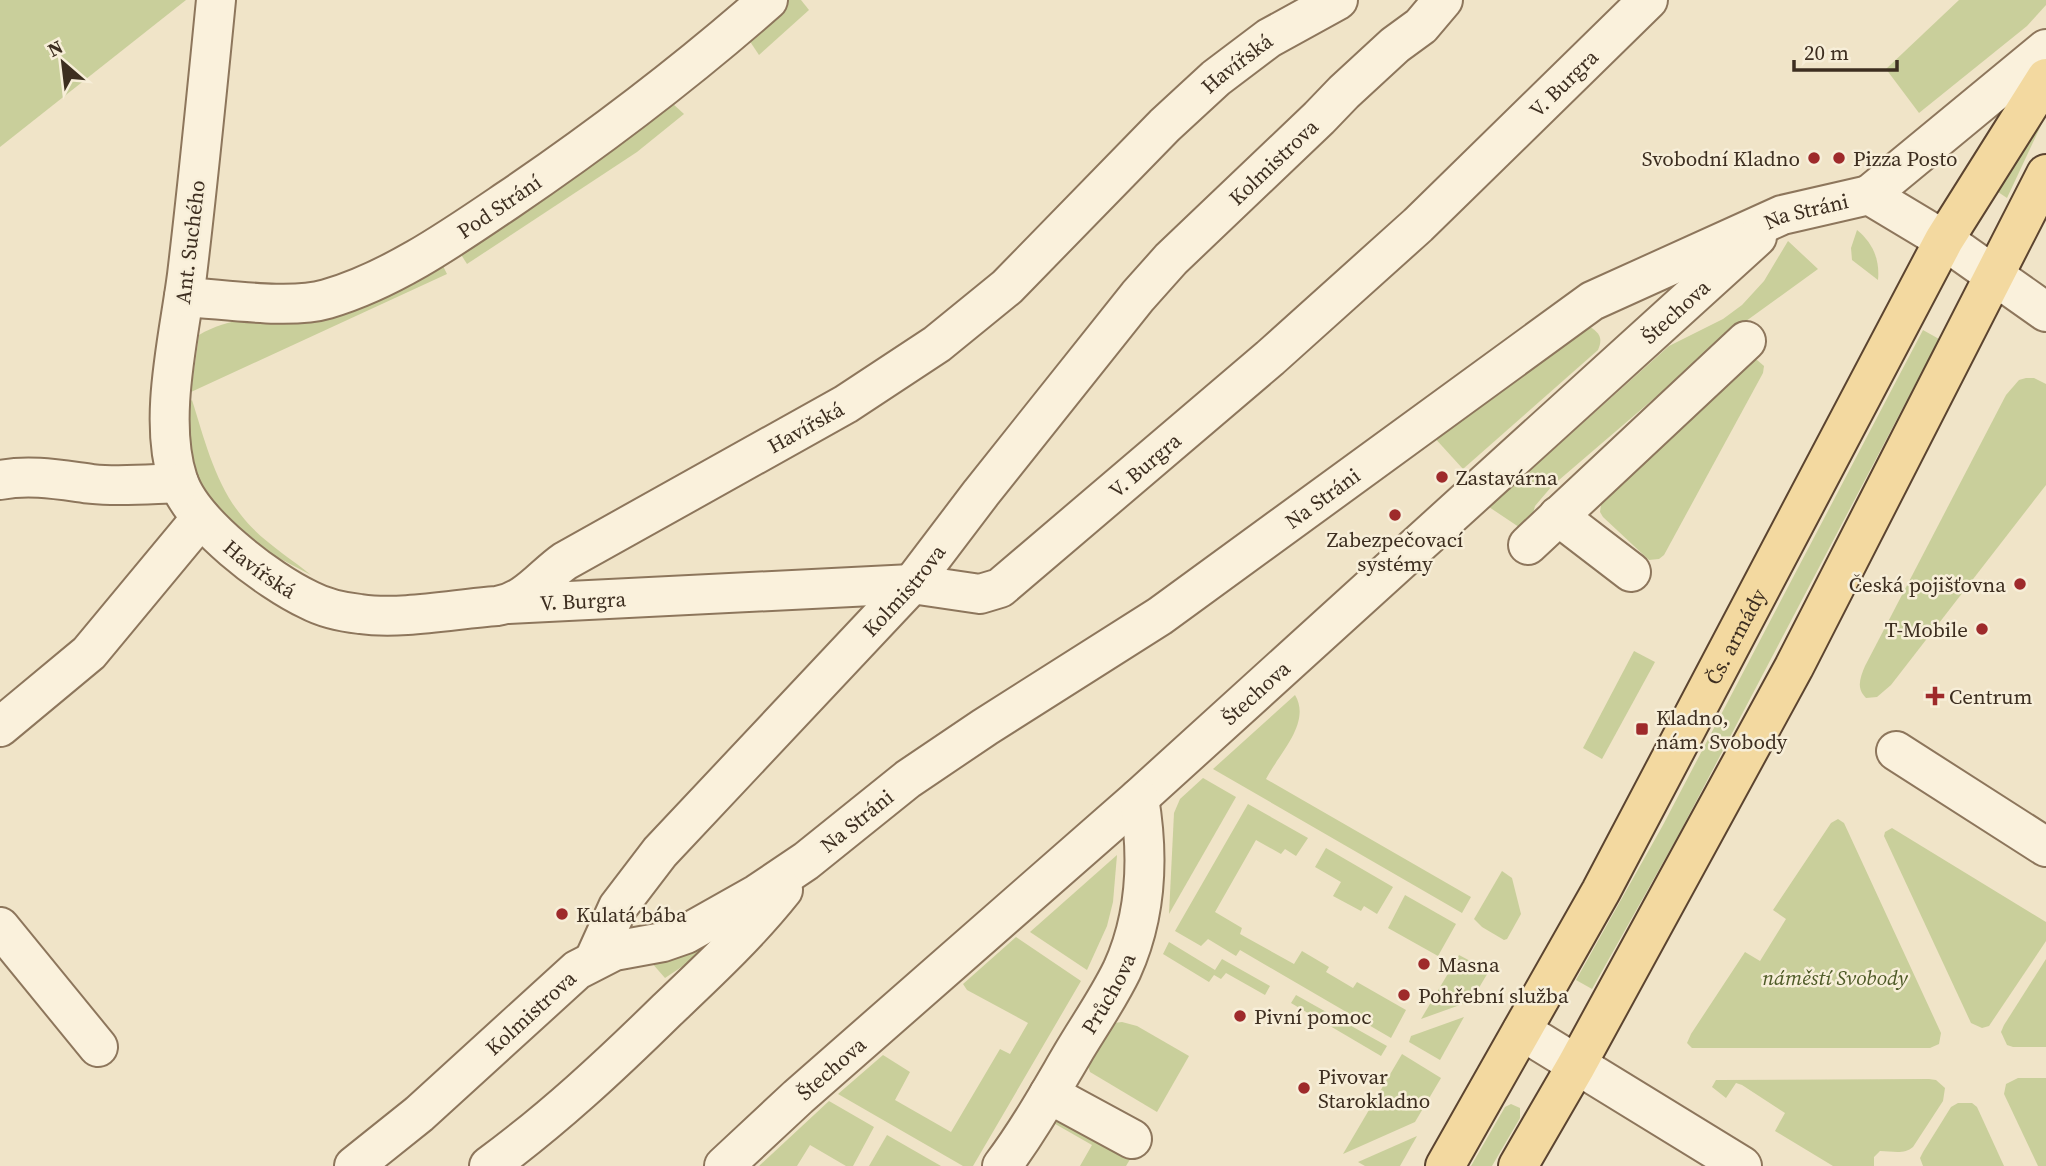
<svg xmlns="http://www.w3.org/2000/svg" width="2046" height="1166" font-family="'Source Serif 4',serif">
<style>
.green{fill:#c9cf9b}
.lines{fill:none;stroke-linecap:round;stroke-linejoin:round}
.minor-casing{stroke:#8d765c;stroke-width:42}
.major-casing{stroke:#5b4430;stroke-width:42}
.minor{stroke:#faf1dc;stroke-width:38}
.major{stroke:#f3d9a0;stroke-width:38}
.poi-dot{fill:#9e2a2b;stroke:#f7eed8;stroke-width:2.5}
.labels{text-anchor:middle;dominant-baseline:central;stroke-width:5;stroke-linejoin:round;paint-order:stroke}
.street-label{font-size:21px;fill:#3d2e20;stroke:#f7eed8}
.poi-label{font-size:21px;fill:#3d2e20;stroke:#f7eed8;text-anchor:start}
.park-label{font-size:21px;font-style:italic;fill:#4d5a26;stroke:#f7eed8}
</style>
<rect width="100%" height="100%" fill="#f0e4c8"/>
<g class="green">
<polygon points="0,0 186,0 0,147"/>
<polygon points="787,0 801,0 809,10 759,55 749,40"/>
<polygon points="1959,0 2046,0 2046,5 2027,26 1919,113 1886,69"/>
<polygon points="672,103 684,114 637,152 467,264 460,253"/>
<polygon points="2043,117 2044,119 2007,198 1992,188"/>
<path d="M1857,230C1873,243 1880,260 1878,280L1852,260L1851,248Z"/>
<polygon points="1788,241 1818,269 1735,329 1552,486 1535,506 1528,533 1489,507 1669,346 1723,319 1742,305 1764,281"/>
<path d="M441,262L447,274L191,392L199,335C214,326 229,322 246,319Z"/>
<path d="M1583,327H1590C1600,333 1603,339 1598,350L1463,469L1432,435Z"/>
<polygon points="1923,330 1939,339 1679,834 1592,989 1576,980 1663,825"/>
<polygon points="1753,360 1757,360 1764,366 1763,373 1664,555 1659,559 1649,560 1603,517 1600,512 1602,498"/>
<path d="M2026,378H2034L2046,384V485L1891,685L1877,697L1866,698C1856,688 1860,678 1865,666L2006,395L2019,380Z"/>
<path d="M192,400C204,438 215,483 241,515C259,539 288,556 311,575L239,537L198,481L180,411Z"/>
<polygon points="1634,651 1655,662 1602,759 1583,748"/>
<path d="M1295,695C1312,723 1278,755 1266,779L1471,897L1462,913L1213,769Z"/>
<polygon points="1203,778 1236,797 1169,914 1174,813 1180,799"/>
<polygon points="1248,804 1308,838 1296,856 1285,849 1281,854 1256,840 1215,912 1242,928 1240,934 1294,964 1302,951 1329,967 1326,972 1353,988 1357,982 1406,1010 1391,1038 1240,950 1236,956 1208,939 1201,946 1175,931"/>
<polygon points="1838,819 1844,823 1941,1033 1939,1044 1930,1048 1692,1048 1687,1043 1691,1034 1745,952 1760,961 1786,919 1773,910 1831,823"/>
<polygon points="1892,828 2046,922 2046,941 1989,1026 1982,1028 1971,1023 1884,836 1885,832"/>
<polygon points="1326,848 1393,887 1377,914 1364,906 1361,911 1333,896 1341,882 1315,867"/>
<polygon points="1117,855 1113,902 1107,926 1087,970 1030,932"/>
<polygon points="1502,871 1512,878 1521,914 1507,939 1504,940 1482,927 1474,919"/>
<polygon points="1405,895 1456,924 1438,956 1388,928"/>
<polygon points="729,935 665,978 651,962"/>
<polygon points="1016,937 1081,981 973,1166 963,1166 838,1094 883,1055 910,1072 895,1100 951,1132 1000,1049 1010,1054 1028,1023 967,990 963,984"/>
<polygon points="1169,942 1215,970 1222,959 1270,986 1265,995 1226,973 1221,979 1214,975 1209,982 1163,954"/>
<polygon points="1459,955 1489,971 1471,1001 1421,1019"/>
<polygon points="2046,959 2046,1047 2013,1047 2007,1045 2001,1032 2004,1025"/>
<polygon points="1296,995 1387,1046 1381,1056 1291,1003"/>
<polygon points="1464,1017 1440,1060 1409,1042 1411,1036"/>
<polygon points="1122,1022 1137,1026 1189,1056 1157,1112 1090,1072 1087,1063 1114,1023"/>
<polygon points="1402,1054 1441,1078 1415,1122 1343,1154"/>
<polygon points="2018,1078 2046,1078 2046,1166 2038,1166 2004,1094 2006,1084"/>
<path d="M1929,1079L1936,1080L1945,1088L1943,1101L1913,1147C1904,1155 1892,1151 1880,1151L1874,1157V1166H1833L1775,1131L1785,1113L1742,1085L1736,1083L1726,1098L1712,1087L1716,1080H1720Z"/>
<polygon points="829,1101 874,1127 853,1166 846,1166 810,1145 797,1166 759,1166"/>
<polygon points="1958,1103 1972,1103 1977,1107 2004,1166 1923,1166 1920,1158 1923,1152 1951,1107"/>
<polygon points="1511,1104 1520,1108 1520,1118 1492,1166 1471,1166 1505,1107"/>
<polygon points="1052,1118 1132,1156 1126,1166 1080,1166 1092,1145 1050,1121"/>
<polygon points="887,1135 941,1166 869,1166"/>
<polygon points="1417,1136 1400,1166 1365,1166 1358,1162"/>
</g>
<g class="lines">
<g class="minor-casing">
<g id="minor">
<path id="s1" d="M216,0C207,92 198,183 187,275C179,337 158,420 178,480C192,523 268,581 309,600C324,608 342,612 360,614C401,620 455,609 497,606C527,601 542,577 565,561L846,404L937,344L1007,287L1165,125L1216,78L1269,38L1338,0"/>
<polyline points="1869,195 2046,49"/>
<path id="s2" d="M184,297C223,299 290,310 327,299C392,280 452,238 508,200C598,139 686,72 768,0"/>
<path d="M0,480C31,474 61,480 92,484C120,487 150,484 179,483"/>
<polyline points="1558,516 1631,572"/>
<polyline points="1528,545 1746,341"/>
<path id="s3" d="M508,604L912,584L980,594L1000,588L1270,358L1418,225L1648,0"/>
<polyline points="0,727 89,653 201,518"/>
<polyline points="1896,751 2046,847"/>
<polyline points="0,927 98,1047"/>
<path id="s4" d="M594,960L618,907L660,852L912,584L981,493L1138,296L1171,259L1319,118L1344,92L1395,45L1421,26L1443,0"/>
<polyline points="1522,1031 1742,1166"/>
<polyline points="1049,1094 1132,1139"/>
<path id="s5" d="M354,1166L419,1114L577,970L614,951L663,942L686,934L757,894L806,861L908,779L985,727L1160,616L1592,301L1782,215L1869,195L1944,240L2046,312"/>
<path d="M489,1166C553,1119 610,1066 667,1010C707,972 748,934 783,890"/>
<path id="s6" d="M724,1166L798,1097L1139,798L1757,237"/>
<path id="s7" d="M1002,1166C1029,1130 1050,1092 1073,1053C1089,1026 1108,999 1122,970C1147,915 1149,857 1139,798"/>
</g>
</g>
<g class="major-casing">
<g id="major">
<path id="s8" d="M1445,1166L1601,891L1944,240L2046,78"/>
<polyline points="1518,1166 1576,1066 1794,667 2046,174"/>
</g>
</g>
<use href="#minor" class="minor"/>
<use href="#major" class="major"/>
</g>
<g class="poi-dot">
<circle cx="1814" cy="158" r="7"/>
<circle cx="1839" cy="158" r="7"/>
<circle cx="1442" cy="477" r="7"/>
<circle cx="1395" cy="515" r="7"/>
<circle cx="2020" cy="584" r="7"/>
<circle cx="1982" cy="629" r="7"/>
<path d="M1931.5 685.5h7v7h7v7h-7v7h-7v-7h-7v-7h7z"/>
<rect x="1635" y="722" width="14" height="14" rx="3.5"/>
<circle cx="562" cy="914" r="7"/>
<circle cx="1424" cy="964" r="7"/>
<circle cx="1404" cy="995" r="7"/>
<circle cx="1240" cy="1016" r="7"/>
<circle cx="1304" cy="1088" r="7"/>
</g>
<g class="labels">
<g class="street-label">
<text stroke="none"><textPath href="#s1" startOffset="1780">Havířská</textPath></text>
<text stroke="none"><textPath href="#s3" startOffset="1251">V. Burgra</textPath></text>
<text stroke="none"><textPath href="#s4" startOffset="1052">Kolmistrova</textPath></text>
<text stroke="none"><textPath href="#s2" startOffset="340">Pod Strání</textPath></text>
<text stroke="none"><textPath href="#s5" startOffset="1752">Na Stráni</textPath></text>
<text transform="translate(190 242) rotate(-83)">Ant. Suchého</text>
<text stroke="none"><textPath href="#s6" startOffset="1279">Štechova</textPath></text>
<text stroke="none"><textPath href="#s1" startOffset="1213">Havířská</textPath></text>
<text stroke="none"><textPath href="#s3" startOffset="684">V. Burgra</textPath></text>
<text stroke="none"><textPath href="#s5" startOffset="1185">Na Stráni</textPath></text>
<text stroke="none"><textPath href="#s1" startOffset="606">Havířská</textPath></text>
<text stroke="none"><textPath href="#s4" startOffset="485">Kolmistrova</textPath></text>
<text stroke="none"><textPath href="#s3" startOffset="75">V. Burgra</textPath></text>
<text stroke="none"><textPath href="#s8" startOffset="604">Čs. armády</textPath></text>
<text stroke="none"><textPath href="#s6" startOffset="712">Štechova</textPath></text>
<text stroke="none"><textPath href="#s5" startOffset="618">Na Stráni</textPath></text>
<text stroke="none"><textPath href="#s7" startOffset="203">Průchova</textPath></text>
<text stroke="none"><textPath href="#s5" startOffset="234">Kolmistrova</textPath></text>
<text stroke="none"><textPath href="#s6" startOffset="145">Štechova</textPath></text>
</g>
<g class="poi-label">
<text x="1800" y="158" text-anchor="end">Svobodní Kladno</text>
<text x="1853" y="158">Pizza Posto</text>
<text x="1456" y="477">Zastavárna</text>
<text x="1395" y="539" text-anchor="middle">Zabezpečovací<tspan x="1395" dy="24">systémy</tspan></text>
<text x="2006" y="584" text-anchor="end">Česká pojišťovna</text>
<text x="1968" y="629" text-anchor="end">T-Mobile</text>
<text x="1949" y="696">Centrum</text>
<text x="1656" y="717">Kladno,<tspan x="1656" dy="24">nám. Svobody</tspan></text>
<text x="576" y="914">Kulatá bába</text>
<text x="1438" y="964">Masna</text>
<text x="1418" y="995">Pohřební služba</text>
<text x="1254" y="1016">Pivní pomoc</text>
<text x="1318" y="1076">Pivovar<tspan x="1318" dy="24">Starokladno</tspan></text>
</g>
<g class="park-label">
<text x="1835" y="977">náměstí Svobody</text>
</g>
</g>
<g transform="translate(63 63) rotate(332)" stroke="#f7eed8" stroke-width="5" paint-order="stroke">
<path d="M0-5L12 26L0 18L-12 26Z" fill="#3d2e20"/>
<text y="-10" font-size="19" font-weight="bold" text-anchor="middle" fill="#3d2e20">N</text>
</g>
<path d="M1794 60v10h103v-10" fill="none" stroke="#3d2e20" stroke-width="3.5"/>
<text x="1804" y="60" font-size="21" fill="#3d2e20" stroke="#f7eed8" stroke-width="5" paint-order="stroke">20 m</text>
</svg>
